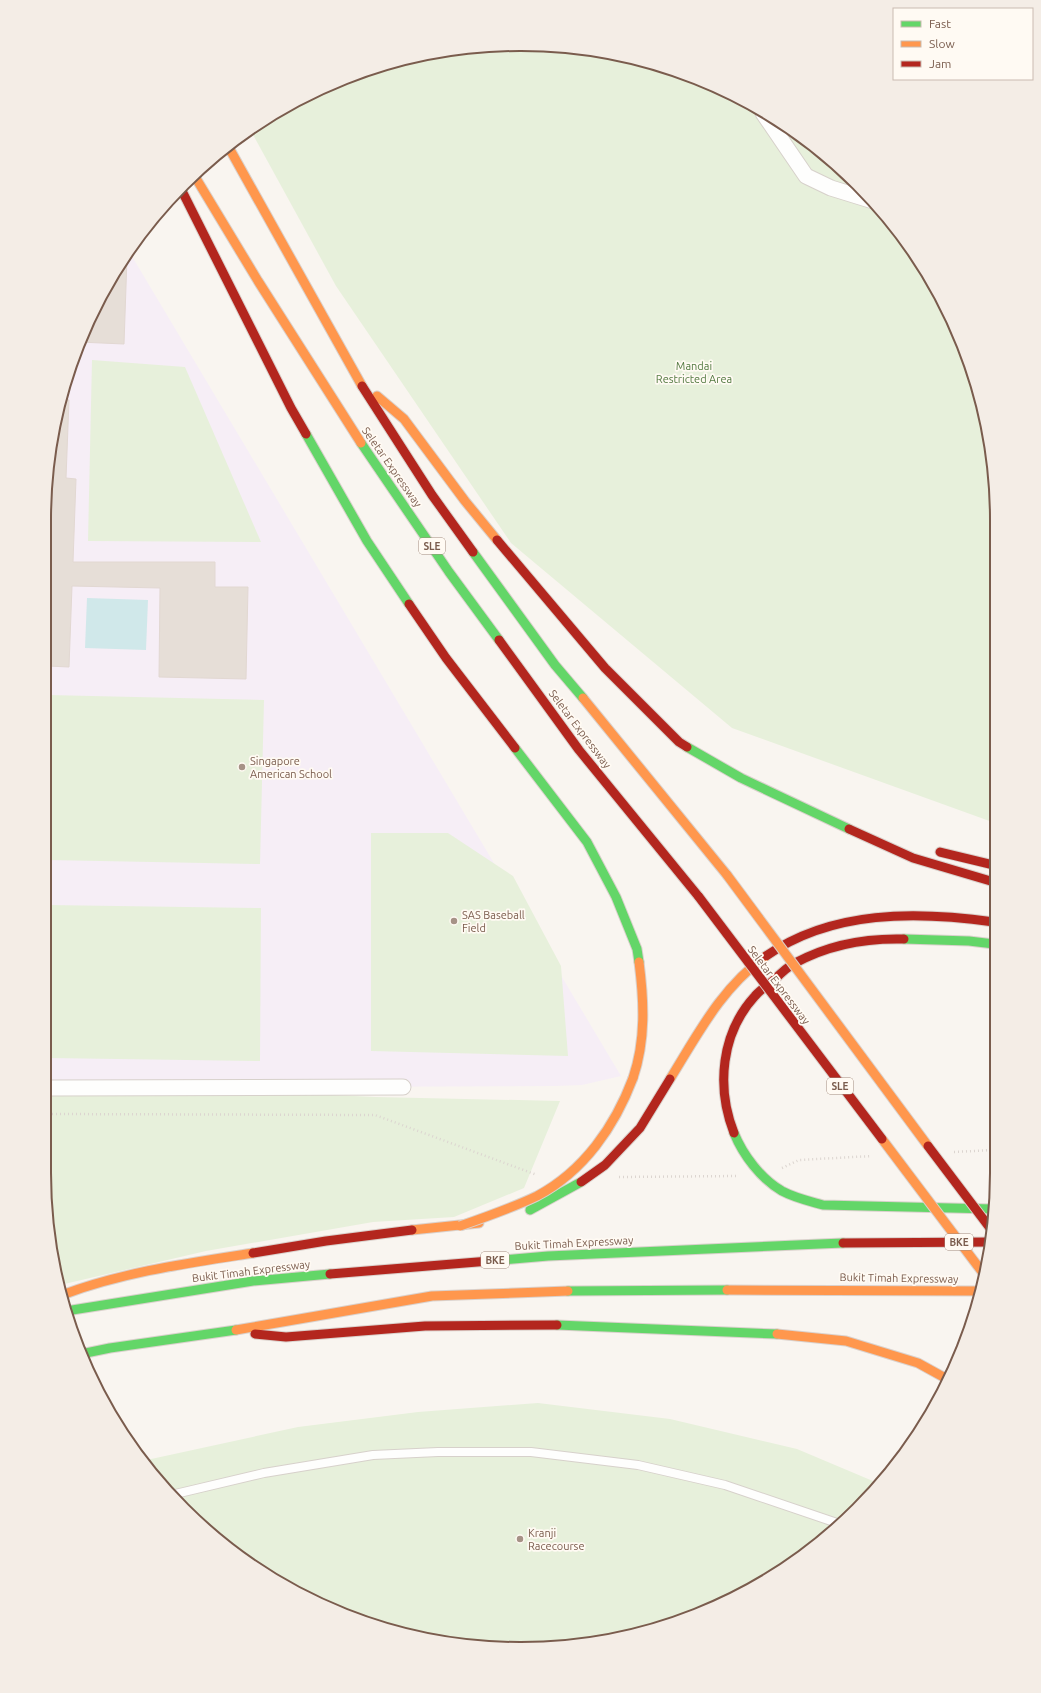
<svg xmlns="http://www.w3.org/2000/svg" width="1041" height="1693" font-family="Ubuntu,sans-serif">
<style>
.education{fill:#f6eef6}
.green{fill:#e7f0db}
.water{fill:#d0e8ea}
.building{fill:#e6ded7;stroke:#e2d8d2}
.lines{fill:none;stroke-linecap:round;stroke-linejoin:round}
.lane-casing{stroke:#d7d1cb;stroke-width:10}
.street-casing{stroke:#d7d1cb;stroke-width:17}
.fast-casing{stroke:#dad1cc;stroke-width:11}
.slow-casing{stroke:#dad1cc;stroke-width:11}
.jam-casing{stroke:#dad1cc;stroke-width:11}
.path{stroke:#dcd5d0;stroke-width:2.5;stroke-dasharray:1 3;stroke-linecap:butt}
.lane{stroke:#fefefd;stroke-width:8}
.street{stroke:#fefefd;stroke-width:15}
.fast{stroke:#63d668;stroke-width:9}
.slow{stroke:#ff974d;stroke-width:9}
.jam{stroke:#b3261e;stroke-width:9}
.slow-bridge-casing{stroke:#dad1cc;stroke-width:11;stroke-linecap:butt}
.jam-bridge-casing{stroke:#dad1cc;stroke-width:11;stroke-linecap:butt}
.slow-bridge{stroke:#ff974d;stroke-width:9}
.jam-bridge{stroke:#b3261e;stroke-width:9}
.poi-dot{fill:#a69286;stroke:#fffaf3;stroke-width:1.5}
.labels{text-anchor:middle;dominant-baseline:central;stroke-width:3.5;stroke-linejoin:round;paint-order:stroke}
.shield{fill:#fffaf3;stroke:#a28b7f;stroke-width:1}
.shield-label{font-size:10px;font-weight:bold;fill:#7a5c4d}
.park-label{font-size:11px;fill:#537a41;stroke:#fffaf3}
.street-label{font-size:11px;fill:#7a5c4d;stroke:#fffaf3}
.poi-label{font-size:11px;fill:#7a5c4d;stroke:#fffaf3;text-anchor:start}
.rim{fill:none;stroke:#7a5c4d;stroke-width:2}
</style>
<rect width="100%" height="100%" fill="#f9f5f0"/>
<polygon class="education" points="130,253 621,1076 582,1085 555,1086 48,1088 48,459 80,338"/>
<g class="green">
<polygon points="551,45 644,60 731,93 810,142 879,207 933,282 972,368 996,489 995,823 732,728 511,543 336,286 251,131 282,108 367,69 458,48"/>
<polygon points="92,360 185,367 261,542 88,541"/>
<polygon points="48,695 264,700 260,864 48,860"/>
<polygon points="371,833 448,833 513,876 561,966 568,1056 371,1051"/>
<polygon points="48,905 261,908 260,1061 48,1058"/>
<polygon points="48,1082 376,1097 560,1101 524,1188 454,1217 373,1222 206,1251 60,1285 48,1235"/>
<polygon points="538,1403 670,1419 797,1449 880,1484 857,1510 785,1569 673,1624 583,1645 520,1649 428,1640 368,1624 256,1569 184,1510 142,1461 298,1427 418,1412"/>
</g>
<polygon class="water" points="87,598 148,600 146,650 85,648"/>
<g class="building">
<polygon points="127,257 124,344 79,342 80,338"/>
<polygon points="64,399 69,400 66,478 76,479 73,562 215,562 215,587 248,587 246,679 159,677 160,588 72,586 69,667 48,666 48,459"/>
</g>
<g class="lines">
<g class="lane-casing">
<polyline id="lane" points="171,1495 264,1473 373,1455 438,1452 531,1452 638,1465 725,1485 840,1524"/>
</g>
<g class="street-casing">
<g id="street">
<polyline points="763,113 806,176 831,188 873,201"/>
<polyline points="48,1088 403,1087"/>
</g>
</g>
<g class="fast-casing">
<g id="fast">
<polyline points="306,434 367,541 409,604"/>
<polyline points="361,443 449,572 499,640"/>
<polyline points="473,552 555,665 583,698"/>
<polyline points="687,747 741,778 849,829"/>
<polyline points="515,748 587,842 616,897 637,949 639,962"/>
<polyline points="904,939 969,941 994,944"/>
<path d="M734,1133C743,1155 761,1179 782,1191C795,1198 809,1201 823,1205L993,1209"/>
<polyline points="530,1210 581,1182"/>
<polyline points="502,1260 548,1256 843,1243"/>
<polyline points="568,1291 727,1290"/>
<polyline points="66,1311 253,1281 330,1274"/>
<polyline points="557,1325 777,1334"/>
<polyline points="81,1354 110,1348 236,1330"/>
</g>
</g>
<g class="slow-casing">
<g id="slow">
<polyline points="228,146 362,386"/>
<polyline points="194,175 258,281 361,443"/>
<polyline points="377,396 404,419 465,501 497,540"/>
<polyline points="583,698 727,875"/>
<path d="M633,1078C646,1040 644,1001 639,962"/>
<path d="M670,1079C698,1034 721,988 766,956"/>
<polyline points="412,1230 479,1223"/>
<polyline points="727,1290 978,1291"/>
<path d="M62,1295C123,1272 189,1263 253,1253"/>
<polyline points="236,1330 432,1296 568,1291"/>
<polyline points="777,1334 846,1341 918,1363 947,1379"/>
</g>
</g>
<g class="jam-casing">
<g id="jam">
<polyline points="181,189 291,408 306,434"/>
<polyline points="362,386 432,495 473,552"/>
<polyline points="497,540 605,668 679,742 687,747"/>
<polyline points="409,604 446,658 515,748"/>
<polyline points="499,640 579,750 699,897"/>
<polyline points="849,829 913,858 994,882"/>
<polyline points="940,852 994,865"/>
<path d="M766,956C832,910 916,911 994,922"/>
<path d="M734,1133C716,1087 721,1033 755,996C760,990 768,985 774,980C780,974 787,967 795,963C828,945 867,938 904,939"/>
<polyline points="843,1243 991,1242"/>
<polyline points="253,1253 326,1241 412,1230"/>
<polyline points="330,1274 502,1260"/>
<polyline points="255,1334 286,1337 425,1326 557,1325"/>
</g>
</g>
<g class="path">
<polyline points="48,1114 375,1115 537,1175"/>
<polyline points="954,1152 993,1150"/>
<polyline points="782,1168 799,1160 872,1156"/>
<polyline points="619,1177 738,1176"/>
</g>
<use href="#lane" class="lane"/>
<use href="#street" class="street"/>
<use href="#fast" class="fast"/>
<use href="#slow" class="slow"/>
<use href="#jam" class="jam"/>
<g class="slow-bridge-casing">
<g id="slow-bridge">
<polyline points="727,875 928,1146"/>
<polyline points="882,1139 983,1273"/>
<path d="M460,1226C486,1217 512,1208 537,1196C584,1171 615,1126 633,1078"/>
</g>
</g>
<g class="jam-bridge-casing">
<g id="jam-bridge">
<polyline points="699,897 882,1139"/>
<polyline points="928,1146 993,1232"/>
<polyline points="581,1182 605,1165 640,1128 670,1079"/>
</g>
</g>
<use href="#slow-bridge" class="slow-bridge"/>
<use href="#jam-bridge" class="jam-bridge"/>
</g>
<g class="poi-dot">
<circle cx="242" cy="767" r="4"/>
<circle cx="454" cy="921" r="4"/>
<circle cx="520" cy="1539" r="4"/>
</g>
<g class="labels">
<g class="shield">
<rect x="419" y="538" width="26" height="16" rx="3"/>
<rect x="827" y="1078" width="26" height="16" rx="3"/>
<rect x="945" y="1234" width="28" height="16" rx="3"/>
<rect x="481" y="1252" width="28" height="16" rx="3"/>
</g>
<g class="shield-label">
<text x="432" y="546">SLE</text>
<text x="840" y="1086">SLE</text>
<text x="959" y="1242">BKE</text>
<text x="495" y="1260">BKE</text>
</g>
<g class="park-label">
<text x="694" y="366">Mandai<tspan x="694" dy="13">Restricted Area</tspan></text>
</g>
<g class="street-label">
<text transform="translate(392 467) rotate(55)">Seletar Expressway</text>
<text transform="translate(580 729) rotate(53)">Seletar Expressway</text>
<text transform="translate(779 985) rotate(53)">Seletar Expressway</text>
<text transform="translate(574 1243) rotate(-3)">Bukit Timah Expressway</text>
<text transform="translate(251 1271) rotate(-7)">Bukit Timah Expressway</text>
<text transform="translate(899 1278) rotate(1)">Bukit Timah Expressway</text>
</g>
<g class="poi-label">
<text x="250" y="761">Singapore<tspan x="250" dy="13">American School</tspan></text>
<text x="462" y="915">SAS Baseball<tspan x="462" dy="13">Field</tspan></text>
<text x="528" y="1533">Kranji<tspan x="528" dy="13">Racecourse</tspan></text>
</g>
</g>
<path d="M0 0H1041V1693H0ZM520 51H521A469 469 0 0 1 990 520V1173A469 469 0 0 1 521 1642H520A469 469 0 0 1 51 1173V520A469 469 0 0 1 520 51Z" fill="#f4ede6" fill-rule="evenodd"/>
<path class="rim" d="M520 51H521A469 469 0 0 1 990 520V1173A469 469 0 0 1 521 1642H520A469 469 0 0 1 51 1173V520A469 469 0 0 1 520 51Z"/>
<rect x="893" y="8" width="140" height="72" fill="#fffaf3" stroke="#cabbb1"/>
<rect x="901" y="21" width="20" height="6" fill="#63d668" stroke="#cabbb1"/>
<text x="929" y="28" font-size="12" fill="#7a5c4d">Fast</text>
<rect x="901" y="41" width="20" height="6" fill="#ff974d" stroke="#cabbb1"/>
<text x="929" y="48" font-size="12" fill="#7a5c4d">Slow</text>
<rect x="901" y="61" width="20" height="6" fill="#b3261e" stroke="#cabbb1"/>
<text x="929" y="68" font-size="12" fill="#7a5c4d">Jam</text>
</svg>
